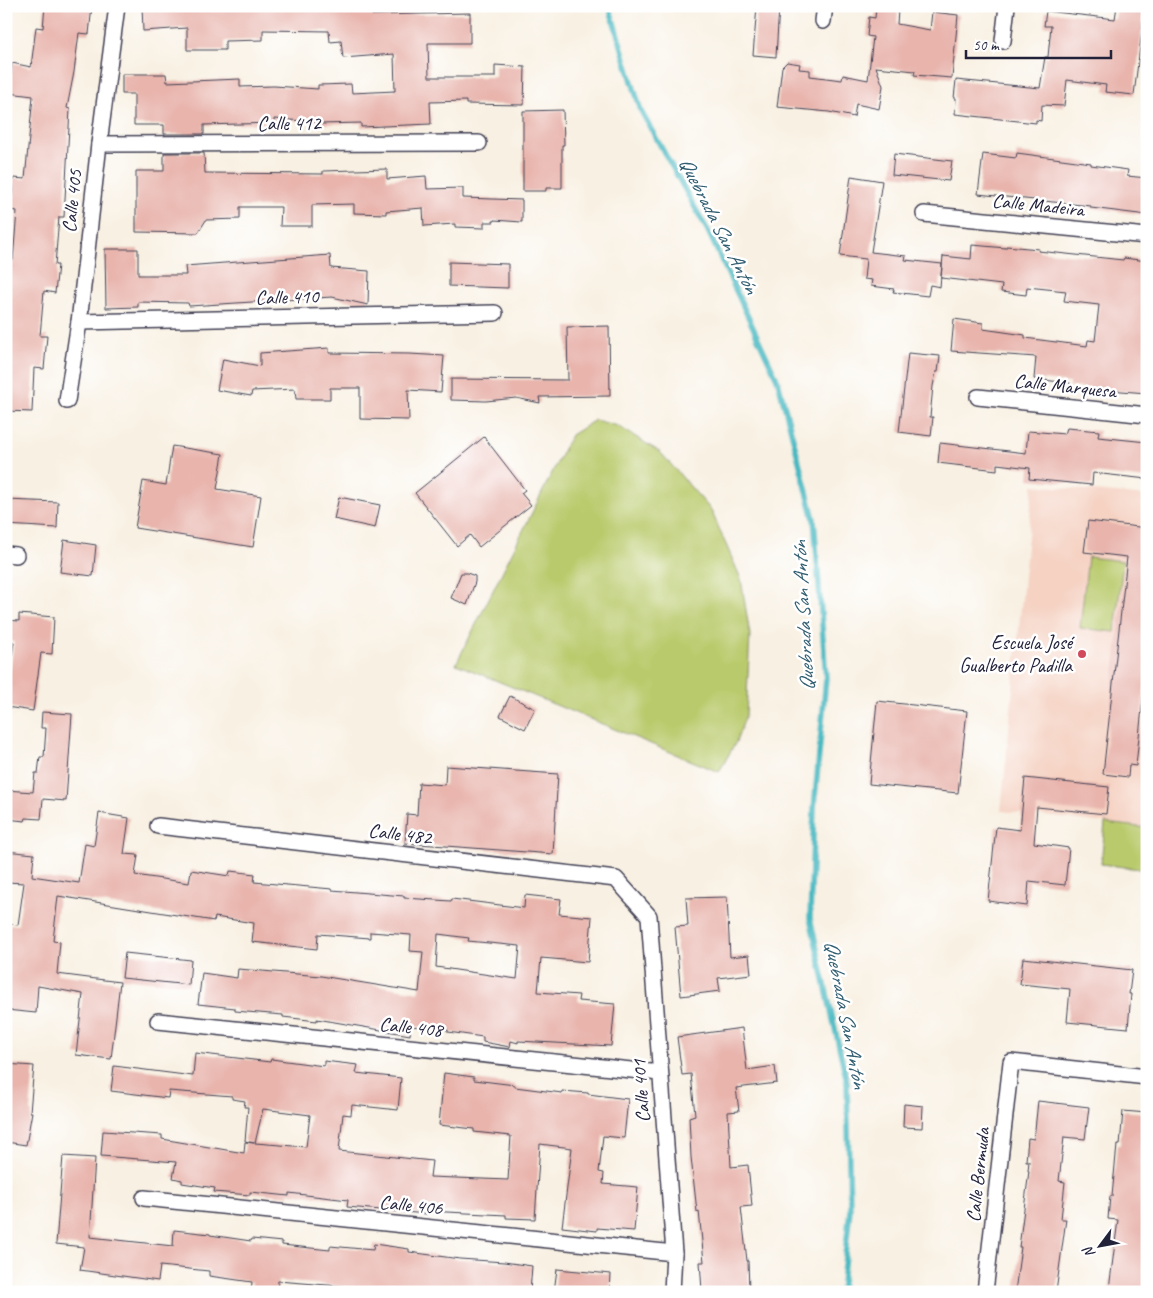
<svg xmlns="http://www.w3.org/2000/svg" width="1153" height="1298" font-family="Caveat,sans-serif">
<style>
.built{fill:#f5d2c2}
.green{fill:#b9ca6c;stroke:#6e7654}
.lines{fill:none;stroke-linecap:round;stroke-linejoin:round}
.stream{stroke:#4ab9c2;stroke-width:5.5}
.building{fill:#e8b4ac;fill-rule:evenodd}
.street-casing{stroke:#424154;stroke-width:18}
.street{stroke:#fff;stroke-width:15}
.poi-dot{fill:#d1495b;stroke:#fff;stroke-width:2}
.labels{text-anchor:middle;dominant-baseline:central;stroke-width:5;stroke-linejoin:round;paint-order:stroke}
.street-label{font-size:20px;fill:#22223b;stroke:#fff}
.poi-label{font-size:20px;fill:#22223b;stroke:#fff;text-anchor:end}
.water-label{font-size:21px;font-style:italic;fill:#325e71;stroke:#fff}
</style>
<rect width="100%" height="100%" fill="#fff"/>
<filter id="ink" filterUnits="userSpaceOnUse"><feTurbulence type="fractalNoise" baseFrequency=".02" numOctaves="2"/><feDisplacementMap in="SourceGraphic" scale="10" xChannelSelector="R" yChannelSelector="G"/><feConvolveMatrix kernelMatrix="1 2 1 2 8 2 1 2 1" color-interpolation-filters="sRGB"/></filter>
<filter id="wash" filterUnits="userSpaceOnUse"><feTurbulence type="fractalNoise" baseFrequency=".0096" numOctaves="4" result="noise"/><feDisplacementMap in="SourceGraphic" scale="20" xChannelSelector="R" yChannelSelector="G"/><feGaussianBlur stdDeviation="1.12" result="paint"/><feColorMatrix in="noise" values="0 0 0 0 0 0 0 0 0 0 0 0 0 0 0 0 0 1.4 0 .05"/><feComposite in="paint" operator="in"/></filter>
<g filter="url(#wash)">
<rect width="100%" height="100%" fill="#f8f0e2"/>
<polygon class="built" points="1033,485 1147,496 1147,828 1001,811"/>
<g class="green">
<polygon points="595,420 618,426 660,452 711,510 741,579 750,635 746,715 736,742 719,772 456,664 571,435"/>
<polygon points="1088,557 1123,561 1115,632 1080,628"/>
<polygon points="1105,823 1147,828 1147,870 1101,864"/>
</g>
<g class="lines">
<polyline class="stream" points="609,6 641,111 708,231 778,381 814,519 826,678 814,809 810,918 847,1082 850,1210 841,1292"/>
</g>
<g id="blocks">
<g class="building">
<polygon points="45,6 92,6 89,34 79,33 74,72 67,108 70,109 64,217 59,217 55,265 58,265 55,293 44,291 40,336 47,336 44,369 34,368 32,412 6,411 6,277 8,260 13,260 17,211 10,210 14,178 25,179 33,96 9,93 12,63 31,67 36,27 43,28"/>
<polygon points="142,6 371,6 372,15 470,13 470,43 428,43 429,77 495,77 495,65 525,67 524,105 466,104 466,101 430,102 431,124 361,127 361,123 320,124 320,122 274,119 274,123 204,125 204,134 164,134 164,125 134,125 134,94 122,94 122,74 166,74 167,82 240,79 240,87 274,86 318,89 318,85 351,84 352,93 395,91 394,54 343,58 341,41 330,42 329,31 263,30 263,40 225,41 225,50 187,50 187,28 143,31"/>
<polygon points="757,6 779,6 776,57 753,55"/>
<polygon points="1117,6 1145,6 1134,95 1105,92 1106,85 1067,80 1064,106 1042,105 1041,121 1036,120 1036,123 955,114 956,98 954,98 956,80 1040,88 1045,57 1048,57 1051,26 1044,26 1046,11 1115,19"/>
<polygon points="876,8 898,10 897,24 930,30 932,12 958,15 952,78 914,75 915,71 876,67 883,86 879,109 856,104 854,117 829,112 777,107 782,67 787,62 800,64 799,69 810,70 810,76 842,80 843,75 868,80 873,37 867,36 869,17 875,18"/>
<polygon points="563,110 564,145 562,145 562,188 546,188 546,191 523,191 523,111"/>
<polygon points="164,153 204,153 205,173 323,174 323,171 387,169 387,179 426,176 427,189 463,188 463,198 522,200 522,222 494,220 494,222 484,222 484,228 455,227 455,224 424,226 423,208 386,211 386,214 354,213 354,204 312,205 312,226 280,226 281,207 240,207 240,219 206,220 198,233 136,232 136,171 164,171"/>
<polygon points="1017,153 1091,163 1091,165 1128,170 1127,176 1147,178 1147,215 1091,208 1091,206 978,194 983,154 1016,158"/>
<polygon points="894,154 952,161 949,181 892,175"/>
<polygon points="851,176 882,181 871,252 906,256 905,260 942,264 940,287 930,285 928,296 893,292 894,289 871,286 872,280 864,279 866,259 840,256"/>
<polygon points="972,245 1006,248 1006,246 1039,249 1038,251 1123,260 1124,258 1147,261 1147,393 1070,387 1070,383 1034,379 1036,357 951,351 954,319 983,323 983,329 1025,335 1025,338 1087,346 1088,340 1095,341 1099,305 1064,301 1066,291 1027,287 1026,295 1001,292 1002,285 941,278 943,256 971,259"/>
<polygon points="105,249 138,249 138,275 186,275 185,266 330,255 331,268 369,271 368,305 332,297 189,306 188,303 138,302 138,307 106,308"/>
<polygon points="449,262 508,264 508,288 449,286"/>
<polygon points="609,326 610,396 539,397 540,403 516,398 486,401 451,400 451,379 568,380 567,327"/>
<polygon points="329,348 329,353 410,354 444,356 441,392 408,390 409,420 360,419 360,388 330,388 330,399 296,399 295,389 252,391 251,396 217,390 223,359 260,366 260,353"/>
<polygon points="908,353 940,356 938,372 936,372 933,386 930,417 933,417 931,436 899,432"/>
<polygon points="1067,428 1099,431 1098,437 1147,442 1147,479 1093,473 1092,485 1029,479 1030,468 997,464 997,470 938,463 940,443 1026,453 1028,431 1065,434"/>
<polygon points="484,437 525,490 521,493 531,505 479,547 470,535 457,546 415,493"/>
<polygon points="172,446 223,454 217,489 261,496 253,547 135,528 143,481 166,485"/>
<polygon points="339,497 380,505 375,528 334,519"/>
<polygon points="6,500 58,502 57,528 6,525"/>
<polygon points="1088,521 1147,528 1147,688 1144,688 1136,766 1129,765 1128,777 1103,774 1127,557 1084,552"/>
<polygon points="64,540 96,545 93,576 60,572"/>
<polygon points="461,573 467,573 475,576 475,582 467,605 451,598"/>
<polygon points="19,614 54,617 52,654 41,653 33,711 6,707 6,679 9,679 14,642 6,641 6,620 19,621"/>
<polygon points="510,696 535,709 525,729 500,716"/>
<polygon points="877,701 967,711 958,793 869,784"/>
<polygon points="42,712 72,714 66,801 43,799 41,819 26,818 25,821 6,819 6,790 33,792 35,773 38,773 40,757 44,757 46,728 41,728"/>
<polygon points="446,766 558,774 553,854 405,843 407,814 417,815 419,783 445,785"/>
<polygon points="1025,778 1109,787 1106,814 1037,807 1034,843 1069,848 1065,885 1029,881 1027,906 988,901 996,827 1020,830"/>
<path d="M99,813L129,818L124,854L138,855L135,875L189,883L191,870L229,876L230,871L255,874L254,882L332,889V890L404,896V898L451,901L452,899L524,908L525,895L561,899L559,914L592,917L588,962L541,958L538,992L579,995L578,1001L615,1004L611,1046L518,1041V1043L511,1041L510,1047L483,1042V1037L448,1032V1030L411,1026L410,1035L317,1019V1021L283,1017V1015L235,1011V1008L198,1004L202,973L237,978L238,969L321,976L419,992L423,952L410,951L411,935L370,932V938L318,934L317,949L252,942L254,923L215,917L214,921L58,896L53,941L60,942L57,974L120,982L111,1059L76,1055L83,994L38,986L36,1013L6,1010V933L10,924L18,925L24,883L6,882V851L34,854L32,876L79,883L85,844L94,846ZM438,934L469,938L468,941L520,946L517,979L436,967Z"/>
<polygon points="727,897 730,957 749,955 751,974 718,978 720,991 681,996 675,927 688,926 686,898"/>
<polygon points="125,953 191,960 189,985 122,978"/>
<polygon points="1023,958 1132,970 1129,994 1131,994 1128,1028 1067,1022 1070,989 1020,984"/>
<polygon points="742,1028 747,1070 775,1066 777,1083 736,1088 739,1111 728,1112 731,1167 748,1165 752,1206 741,1207 747,1261 748,1261 749,1289 702,1290 700,1262 704,1262 699,1211 697,1212 691,1157 689,1117 695,1115 691,1074 682,1075 677,1037"/>
<path d="M195,1053L270,1062L271,1059L324,1066V1061L358,1065L356,1073L401,1078L398,1110L352,1105L351,1115L343,1114L339,1151L432,1161L430,1177L508,1180L511,1136L474,1132V1129L439,1125L444,1073L474,1077V1080L515,1085V1087L562,1093V1091L588,1093V1094L628,1099L624,1138L603,1136L599,1172L604,1173L603,1184L638,1187L634,1231L597,1228V1231L562,1227L572,1148L540,1144L535,1219L506,1218V1215L427,1211V1214L347,1207L348,1200L289,1193V1196L250,1192V1195L214,1192L215,1188L182,1183V1180L173,1178L176,1162L101,1156L103,1131L162,1135V1139L244,1153L245,1142L254,1143L245,1141L248,1107H244L245,1101L232,1099V1096L169,1091L168,1098L111,1091L114,1066L193,1076ZM263,1109L310,1115L306,1147L255,1143Z"/>
<polygon points="6,1064 34,1066 30,1112 32,1112 26,1145 6,1142"/>
<polygon points="1038,1101 1089,1107 1085,1139 1064,1137 1059,1181 1065,1182 1061,1219 1066,1219 1056,1292 1015,1292 1021,1247 1019,1247 1029,1171 1028,1171 1029,1161 1026,1161 1028,1138 1034,1139"/>
<polygon points="904,1104 923,1106 922,1128 903,1127"/>
<polygon points="1123,1111 1147,1113 1147,1292 1109,1289 1118,1220 1108,1219 1110,1196 1112,1196 1117,1145 1120,1145"/>
<polygon points="63,1156 95,1158 90,1237 173,1246 174,1230 210,1234 210,1235 251,1241 252,1239 282,1242 282,1245 330,1250 330,1246 373,1250 374,1244 409,1249 409,1252 460,1259 504,1262 532,1266 530,1292 363,1292 364,1288 278,1281 277,1292 251,1292 252,1282 209,1276 209,1271 160,1266 158,1281 80,1270 84,1247 56,1244"/>
<polygon points="557,1269 611,1274 610,1292 554,1292"/>
</g>
</g>
</g>
<g filter="url(#ink)">
<use href="#blocks" fill-opacity="0" stroke="#424154" stroke-width="1"/>
<g class="lines">
<g class="street-casing">
<g id="street">
<polyline points="823,21 825,6"/>
<polyline points="1003,41 1007,6"/>
<polyline points="99,144 479,143"/>
<polyline points="924,214 1147,236"/>
<polyline points="79,322 495,313"/>
<polyline points="978,397 1147,415"/>
<polyline points="67,401 79,322 99,144 117,6"/>
<polyline points="6,554 16,555"/>
<polyline points="158,826 616,879 649,916 674,1253 672,1292"/>
<polyline points="158,1021 660,1073"/>
<polyline points="144,1198 674,1253"/>
<polyline points="985,1292 1011,1062 1147,1077"/>
</g>
</g>
<use href="#street" class="street"/>
</g>
</g>
<circle class="poi-dot" cx="1082" cy="654" r="5"/>
<g class="labels">
<g class="street-label">
<text x="289" y="123">Calle 412</text>
<text transform="translate(72 201) rotate(-84)">Calle 405</text>
<text transform="translate(1038 205) rotate(6)">Calle Madeira</text>
<text transform="translate(287 297) rotate(-1)">Calle 410</text>
<text transform="translate(1065 386) rotate(6)">Calle Marquesa</text>
<text transform="translate(400 834) rotate(7)">Calle 482</text>
<text transform="translate(411 1027) rotate(6)">Calle 408</text>
<text transform="translate(641 1091) rotate(-94)">Calle 401</text>
<text transform="translate(978 1175) rotate(-84)">Calle Bermuda</text>
<text transform="translate(411 1205) rotate(6)">Calle 406</text>
</g>
<g class="poi-label">
<text x="1072" y="642">Escuela José<tspan x="1072" dy="23">Gualberto Padilla</tspan></text>
</g>
<g class="water-label">
<text transform="translate(719 225) rotate(63)">Quebrada San Antón</text>
<text transform="translate(803 616) rotate(-93)">Quebrada San Antón</text>
<text transform="translate(846 1014) rotate(79)">Quebrada San Antón</text>
</g>
</g>
<rect width="1153" height="1298" fill="none" stroke="#fff" stroke-width="25"/>
<g transform="translate(1100 1246) rotate(238)" stroke="#ffffff" stroke-width="4" paint-order="stroke">
<path d="M0-4L9 19L0 12L-9 19Z" fill="#22223b"/>
<text y="-8" font-size="14" font-weight="bold" text-anchor="middle" fill="#22223b">N</text>
</g>
<path d="M966 50v8h145v-8" fill="none" stroke="#22223b" stroke-width="2.5"/>
<text x="973" y="50" font-size="15" fill="#22223b" stroke="#ffffff" stroke-width="4" paint-order="stroke">50 m</text>
</svg>
